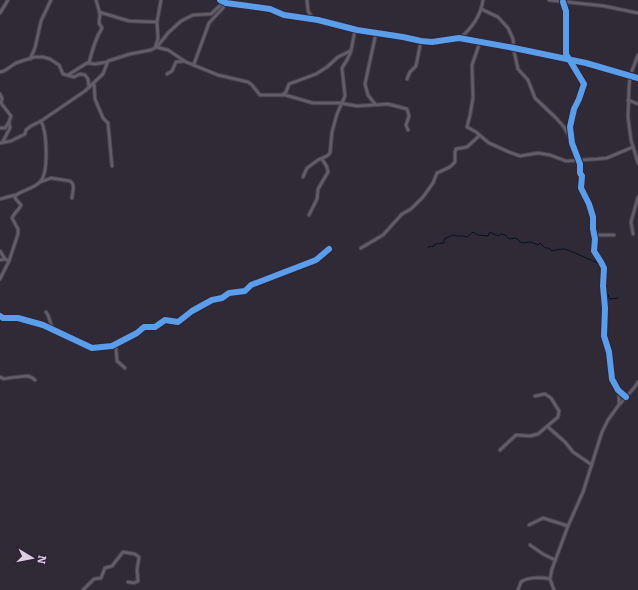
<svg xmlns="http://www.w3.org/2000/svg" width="638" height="590" font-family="Bitter,serif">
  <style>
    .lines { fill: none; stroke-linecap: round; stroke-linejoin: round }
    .stream { stroke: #041223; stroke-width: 1 }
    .minor-casing { stroke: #4a4550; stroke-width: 4.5 }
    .minor { stroke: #625d67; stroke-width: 2.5 }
    .cycleway-casing { stroke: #31233c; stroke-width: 8 }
    .cycleway { stroke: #5a9eea; stroke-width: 6 }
  </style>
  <rect width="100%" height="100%" fill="#302936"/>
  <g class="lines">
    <g class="stream">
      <path d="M428,247l6,-1 1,-2 9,-1v-4l9,-4c5,2 9,0 14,2l6,-5 5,3 10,1 2,-4 8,4 3,-2 4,1 4,4 7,-1 6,5 9,-1 7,3 2,-2 5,5h4l3,3c3,-1 9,-2 13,-2 5,2 32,13 35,16v5l3,3"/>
      <path d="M605,288l5,11 8,-1"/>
    </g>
    <defs>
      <g id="minor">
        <path d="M220,0l6,3 44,6 14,6 34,5 39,10 46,7 18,4 11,1 27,-4 55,10 72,15 52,15"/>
        <path d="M307,0l1,11 5,8"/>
        <path d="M549,0l55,6 34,7"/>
        <path d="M563,2l3,9v43l18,30 -5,15 -5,10 -4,18 2,16 8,21v9l2,3 -1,12 8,16 4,13v12l2,10 -1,12 7,11 3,6 -1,18 2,22 -1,28 5,16 3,27 6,11 8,7"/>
        <path d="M481,9l17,8 10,11 5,11 1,12 4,18 10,11 7,18 21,20 8,9 8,15"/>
        <path d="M99,12l30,9 28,1"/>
        <path d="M0,13l8,-13"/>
        <path d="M460,38c12,-10 21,-23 23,-38"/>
        <path d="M480,42l-8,23 1,33 -3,17 -3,12 9,5 13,11 20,9 11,4 18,-3 12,2 16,6 31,-2 10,-1 26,-11"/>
        <path d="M156,47l12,3 18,12 32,13 30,7 4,3 8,10h25l28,8h27l17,3 31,-2 19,5 2,7 -3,9 2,5"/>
        <path d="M157,47l11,-14 13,-12 12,-6 18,-1 13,-12"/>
        <path d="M638,55l-8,21 -1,12 -1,29 3,23 7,23"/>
        <path d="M30,59l5,-11 6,-27 10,-21"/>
        <path d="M89,63c3,-12 6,-24 13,-35l-3,-5 1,-9 -4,-14"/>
        <path d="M194,64l15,-41 13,-14 4,-6"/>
        <path d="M0,72l4,-1 12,-8 18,-6h9l7,2 9,6 4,9 11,3 6,-3 5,1 3,4 1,8"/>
        <path d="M167,74l5,-3 4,-9 8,-1"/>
        <path d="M68,75l19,-12 8,1 12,-2"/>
        <path d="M407,79l3,-7 6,-6 5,-25"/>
        <path d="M94,84l1,15 8,19 5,5 4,43"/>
        <path d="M0,94l2,4 -1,5 10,13 -2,6 1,6 -8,15"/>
        <path d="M282,95l4,-3 3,-8 27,-10 11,-7 11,-10 12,-6"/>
        <path d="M628,100l10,4"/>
        <path d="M375,104l-7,-9 -3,-11 11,-51"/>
        <path d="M0,128h5l4,-6"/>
        <path d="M0,143l11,-2 14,-7 1,-4 5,-4 10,-5 44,-30 18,-17 5,-13 22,-7 21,-4 4,-2 3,-9 -1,-17 4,-22"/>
        <path d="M303,177l4,-9 11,-8 9,-4 3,-3 2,-21 5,-18 8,-18 -3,-28 5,-8 4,-9 4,-21"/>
        <path d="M40,182l11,-4 19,3c6,4 2,11 2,17"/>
        <path d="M0,199l15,-4"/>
        <path d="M309,215l8,-16 1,-10 10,-17 -1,-5 -5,-8"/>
        <path d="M633,234l-2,-12 7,-25"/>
        <path d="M594,235h20"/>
        <path d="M361,248l22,-13 19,-21 9,-5 12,-12 10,-14 4,-10 13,-6 5,-5v-10l1,-3 11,-2 12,-11"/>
        <path d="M0,251l5,8"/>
        <path d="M0,260l5,-1 4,2"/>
        <path d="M0,279l9,-18 9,-27v-5l-6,-11c2,-5 8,-9 9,-13l-6,-7v-2c7,-6 18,-7 25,-14 9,-9 7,-50 1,-61"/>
        <path d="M46,312l2,3 5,15"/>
        <path d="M0,316l3,2h15l25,7 49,23 20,-2 25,-13 7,-6h11l10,-7 13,2 14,-11 20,-11 10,-2 7,-5 16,-2 6,-6 65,-25 13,-11"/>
        <path d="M112,346l4,2 1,13 8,7"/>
        <path d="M0,377l4,2c2,-1 22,-3 24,-3 3,1 5,2 7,4"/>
        <path d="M619,391v13"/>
        <path d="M548,427l17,15 8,10 19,13"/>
        <path d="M500,450l16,-15 14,1 8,-2 20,-17 1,-6 -8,-13 -6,-4 -10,2"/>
        <path d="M529,525l14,-7 25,8"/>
        <path d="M530,545l13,9 12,6"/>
        <path d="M83,590l11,-11 7,-1 4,-10 7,-2 11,-14 12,2 4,3 -2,13 1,11 -4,2 -6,-1"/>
        <path d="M518,590l3,-8c6,-5 21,-5 29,-3"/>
        <path d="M554,590l-4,-11 2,-10 16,-43 15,-34 19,-60 6,-12 10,-14 16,-18 4,-6"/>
      </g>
    </defs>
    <use href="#minor" class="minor-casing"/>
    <use href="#minor" class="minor"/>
    <defs>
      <g id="cycleway">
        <path d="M220,0l6,3 44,6 14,6 34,5 39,10 46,7 18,4 11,1 27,-4 55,10 72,15 52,15"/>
        <path d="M563,2l3,9v43l18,30 -5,15 -5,10 -4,18 2,16 8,21v9l2,3 -1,12 8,16 4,13v12l2,10 -1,12 7,11 3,6 -1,18 2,22 -1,28 5,16 3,27 6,11 8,7"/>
        <path d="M0,316l3,2h15l25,7 49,23 20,-2 25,-13 7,-6h11l10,-7 13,2 14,-11 20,-11 10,-2 7,-5 16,-2 6,-6 65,-25 13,-11"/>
      </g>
    </defs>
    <use href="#cycleway" class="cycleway-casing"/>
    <use href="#cycleway" class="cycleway"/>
  </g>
  <g transform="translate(32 558) rotate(100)" stroke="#31233c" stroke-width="3" paint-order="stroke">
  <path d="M0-3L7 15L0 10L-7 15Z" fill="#dad1e2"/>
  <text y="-6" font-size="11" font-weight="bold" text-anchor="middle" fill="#dad1e2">N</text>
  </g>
</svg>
